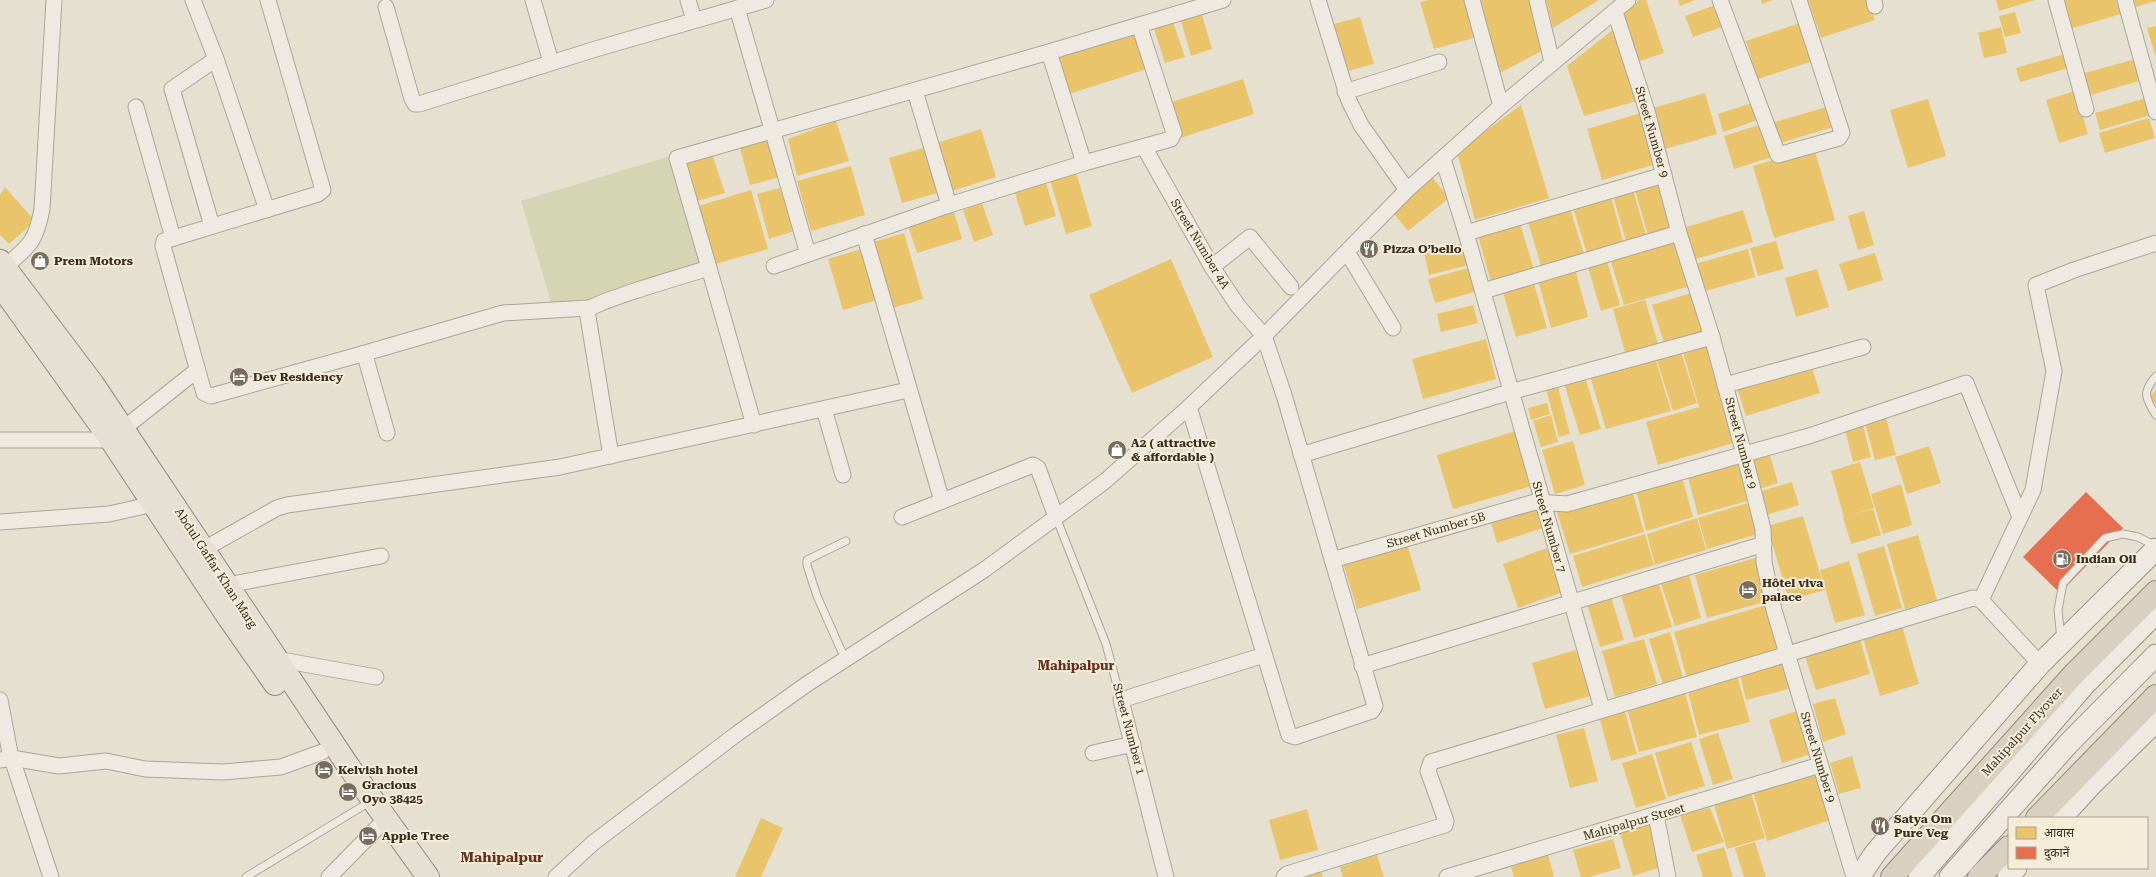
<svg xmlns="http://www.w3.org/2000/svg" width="2156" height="877" font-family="'Roboto Serif','Noto Sans Devanagari',serif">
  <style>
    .green { fill: #d4d5b3 }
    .homes { fill: #e9c46a }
    .shops { fill: #e76f51 }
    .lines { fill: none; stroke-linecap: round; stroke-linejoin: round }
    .lane-casing { stroke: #aba599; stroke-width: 9 }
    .street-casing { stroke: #aba599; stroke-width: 17 }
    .secondary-casing { stroke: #9b9488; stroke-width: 23 }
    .primary-casing { stroke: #918a80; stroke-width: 24 }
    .highway-casing { stroke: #918a80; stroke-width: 24 }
    .lane { stroke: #eeeae2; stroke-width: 7 }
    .street { stroke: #eeeae2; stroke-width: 15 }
    .secondary { stroke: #eeeae2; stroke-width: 21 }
    .primary { stroke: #e5e0d3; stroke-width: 22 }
    .highway { stroke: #d9d0c1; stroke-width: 22 }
    .labels { text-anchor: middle; stroke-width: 4; stroke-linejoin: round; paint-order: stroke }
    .street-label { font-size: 12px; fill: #3b2d20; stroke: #f5edd8 }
    .poi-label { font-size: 12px; font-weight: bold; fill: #3b2d20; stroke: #f5edd8; text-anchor: start }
    .neighbourhood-label { font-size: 13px; font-weight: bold; fill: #673020; stroke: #f5edd8 }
    .quarter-label { font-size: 14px; font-weight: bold; fill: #673020; stroke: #f5edd8 }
  </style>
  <rect width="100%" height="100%" fill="#e6e0d0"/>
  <path class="green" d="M674,155l34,113 -154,44 -33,-111z"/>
  <g class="homes">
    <path d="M1429,0h38l10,37 -43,12 -14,-47z"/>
    <path d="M1478,0h58l11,48 -49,26z"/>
    <path d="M1546,0h53l-46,28z"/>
    <path d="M1639,0h7l18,53 -30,10 -14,-46z"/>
    <path d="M1678,0h17l-15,6z"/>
    <path d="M1761,0h12l-11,4z"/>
    <path d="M1808,0h60l7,20 -54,18z"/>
    <path d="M1996,0h39l-36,11z"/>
    <path d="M2062,0h54l5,14 -51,15z"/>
    <path d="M2134,0h22v1l-20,6z"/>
    <path d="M1721,3l7,22 -35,12 -8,-21z"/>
    <path d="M2015,12l6,21 -16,4 -6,-21z"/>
    <path d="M1202,15l10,34 -21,7 -10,-35z"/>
    <path d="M1360,17l14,47 -33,9 -14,-47z"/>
    <path d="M1173,22l12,35 -20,6 -11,-34z"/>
    <path d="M1800,23l13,38 -55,18 -12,-38z"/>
    <path d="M2156,26v32l-9,-30z"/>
    <path d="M2001,27l6,26 -23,5 -6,-25z"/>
    <path d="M1614,29l23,72 -53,15 -17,-50z"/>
    <path d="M1138,32l12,36 -81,26 -12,-37z"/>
    <path d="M2068,53l4,14 -52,15 -4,-14z"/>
    <path d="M2136,59l6,21 -55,16 -6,-22z"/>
    <path d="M1243,79l11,35 -74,24 -11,-35z"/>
    <path d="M2075,91l13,43 -29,9 -13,-43z"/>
    <path d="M1705,93l12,41 -52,15 -12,-41z"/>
    <path d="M2146,98l5,17 -51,15 -5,-17z"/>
    <path d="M1928,99l18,57 -38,12 -18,-58z"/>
    <path d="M1755,102l6,17 -38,13 -5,-18z"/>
    <path d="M1521,105l28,93 -74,22 -18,-68z"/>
    <path d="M1827,107l6,20 -56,17 -6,-21z"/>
    <path d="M1641,113l15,51 -54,16 -15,-51z"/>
    <path d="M2149,118l6,20 -50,15 -6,-20z"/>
    <path d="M836,121l13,40 -52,15 -9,-37z"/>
    <path d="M1765,123l10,33 -41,13 -10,-33z"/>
    <path d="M981,129l15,48 -44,14 -15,-48z"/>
    <path d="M768,138l12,39 -30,8 -10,-37z"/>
    <path d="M927,147l14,45 -39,11 -13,-45z"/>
    <path d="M1814,148l21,72 -61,18 -21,-72z"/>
    <path d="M711,151l14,42 -31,9 -12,-43z"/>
    <path d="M851,166l14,49 -54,16 -14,-50z"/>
    <path d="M1076,172l16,54 -26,8 -16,-54z"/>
    <path d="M1432,177l17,21 -41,33 -17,-21z"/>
    <path d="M1659,180l14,48 -25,7 -14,-48z"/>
    <path d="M1046,183l10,33 -31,10 -10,-33z"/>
    <path d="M5,187l30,34 -26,23 -9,-9v-40z"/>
    <path d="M1632,187l14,48 -20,6 -14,-48z"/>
    <path d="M780,188l15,43 -26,8 -12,-45z"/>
    <path d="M751,190l17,59 -56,16 -17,-58z"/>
    <path d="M1610,193l14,51 -37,10 -15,-50z"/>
    <path d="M982,203l11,32 -19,7 -11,-32z"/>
    <path d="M1569,205l16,52 -43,12 -15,-51z"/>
    <path d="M1743,210l10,32 -60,18 -10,-32z"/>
    <path d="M1864,211l10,34 -16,5 -10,-34z"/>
    <path d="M954,212l8,27 -45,14 -9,-27z"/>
    <path d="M1519,220l16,53 -43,13 -15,-54z"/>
    <path d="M904,233l19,66 -34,10 -19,-66z"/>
    <path d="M1675,236l15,50 -66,19 -15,-50z"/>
    <path d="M1776,241l8,28 -26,7 -8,-28z"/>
    <path d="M1464,243l5,22 -40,10 -5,-22z"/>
    <path d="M865,248l15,51 -37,11 -15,-51z"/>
    <path d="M1748,249l7,28 -53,15 -7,-28z"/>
    <path d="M1875,253l8,27 -35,11 -9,-27z"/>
    <path d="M1606,258l14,47 -19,6 -14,-47z"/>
    <path d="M1171,259l42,98 -81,36 -43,-98z"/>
    <path d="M1472,267l6,24 -43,12 -7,-24z"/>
    <path d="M1575,269l13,48 -37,11 -13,-48z"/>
    <path d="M1817,269l12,38 -33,10 -11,-39z"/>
    <path d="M1533,280l14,48 -31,9 -14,-48z"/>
    <path d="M1691,293l13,41 -39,12 -13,-41z"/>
    <path d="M1645,300l14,47 -33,9 -13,-47z"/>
    <path d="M1473,305l5,18 -37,9 -4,-18z"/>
    <path d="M1486,339l10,40 -73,20 -11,-40z"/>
    <path d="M1709,341l17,57 -8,2 6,-1 13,43 -79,23 -12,-43 53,-15 -17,-58z"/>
    <path d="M1679,346l18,57 -24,8 -18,-57z"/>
    <path d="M1654,354l17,57 -65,18 -17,-56z"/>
    <path d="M1811,365l9,28 -74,23 -9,-28z"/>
    <path d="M1584,374l17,55 -21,6 -17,-55z"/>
    <path d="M1557,383l13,51 -11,3 -14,-52z"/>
    <path d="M2156,390v14l-7,-7z"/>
    <path d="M1547,403l3,11 -19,6 -3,-12z"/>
    <path d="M1885,414l11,41 -21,5 -11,-41z"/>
    <path d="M1551,415l7,27 -17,5 -8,-26z"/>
    <path d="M1862,422l9,35 -18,5 -8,-33z"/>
    <path d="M1516,431l16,55 -79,23 -16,-54z"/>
    <path d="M1573,441l12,44 -30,9 -13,-44z"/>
    <path d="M1929,446l12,37 -34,11 -12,-37z"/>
    <path d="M1769,452l9,31 -19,6 -7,-32z"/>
    <path d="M1742,458l12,41 -56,16 -11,-41z"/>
    <path d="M1860,462l14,46 -30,9 -13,-46z"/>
    <path d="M1682,477l11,40 -47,14 -10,-42z"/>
    <path d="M1792,482l7,23 -33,10 -8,-23z"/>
    <path d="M1901,484l11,41 -29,9 -12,-40z"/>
    <path d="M1632,490l12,42 -74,22 -13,-42z"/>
    <path d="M1754,501l8,32 -55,16 -9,-31z"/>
    <path d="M1537,508l6,20 -46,15 -6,-20z"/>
    <path d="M1873,509l8,26 -30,9 -8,-27z"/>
    <path d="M1803,516l22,74 -36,10 -22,-74z"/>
    <path d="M1697,518l9,32 -51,15 -8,-31z"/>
    <path d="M1645,534l9,31 -72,22 -9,-31z"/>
    <path d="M1918,535l19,65 -32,9 -18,-65z"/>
    <path d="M1407,544l14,46 -64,19 -14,-46z"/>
    <path d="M1884,546l18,62 -27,8 -18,-62z"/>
    <path d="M1547,548l16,44 -45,16 -15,-44z"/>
    <path d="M1755,558l13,43 -61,17 -12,-43z"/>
    <path d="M1849,561l16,54 -30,8 -15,-53z"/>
    <path d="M1689,575l12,43 -26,8 -14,-42z"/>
    <path d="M1659,584l13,43 -38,11 -13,-43z"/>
    <path d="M1611,597l13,43 -24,7 -13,-43z"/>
    <path d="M1766,605l14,46 -93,27 -13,-46z"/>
    <path d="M1902,626l17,58 -39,12 -17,-58z"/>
    <path d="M1670,632l13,46 -20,7 -14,-46z"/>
    <path d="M1644,639l13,45 -42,13 -13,-46z"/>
    <path d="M1860,639l10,35 -54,16 -11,-34z"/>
    <path d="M1576,650l14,46 -45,13 -13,-46z"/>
    <path d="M1785,662l7,26 -46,12 -6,-26z"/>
    <path d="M1737,675l13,47 -51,13 -12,-47z"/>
    <path d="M1684,689l13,48 -58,15 -13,-47z"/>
    <path d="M1835,698l11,36 -23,8 -10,-38z"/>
    <path d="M1623,705l14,49 -26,7 -13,-49z"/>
    <path d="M1797,711l14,43 -29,9 -13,-43z"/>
    <path d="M1584,728l14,53 -28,7 -14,-53z"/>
    <path d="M1718,733l15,46 -20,6 -14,-46z"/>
    <path d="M1691,742l14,44 -37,11 -13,-44z"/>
    <path d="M1652,754l14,45 -30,9 -14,-45z"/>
    <path d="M1852,756l9,32 -22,6 -9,-31z"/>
    <path d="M1816,771l14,49 -63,21 -14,-50z"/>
    <path d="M1750,790l15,48 -38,11 -14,-48z"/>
    <path d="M1710,808l14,34 -32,10 -12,-37z"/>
    <path d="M1307,809l11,41 -38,10 -11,-40z"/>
    <path d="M761,818l22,10 -22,49h-26z"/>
    <path d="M1650,821l14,45 -31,10 -14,-46z"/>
    <path d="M1613,839l8,29 -32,9h-8l-8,-27z"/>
    <path d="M1755,842l11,35h-22l-9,-29z"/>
    <path d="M1724,847l9,30h-30l-7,-22z"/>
    <path d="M1377,855l7,22h-41l-3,-10z"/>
    <path d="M1548,855l6,22h-40l-3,-10z"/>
    <path d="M1320,868l3,9h-28z"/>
  </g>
  <path class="shops" d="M2086,492l37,36 -63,65 -37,-36z"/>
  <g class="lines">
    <defs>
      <g id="lane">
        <path d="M2156,376c-14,16 -11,22 0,39"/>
        <path d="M1056,517l50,127 15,56"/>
        <path d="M2061,639l-3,-29 5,-27 42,-45 18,-4 15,3 18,9"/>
        <path d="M845,659l-28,-63 -10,-31v-5l39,-19"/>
        <path d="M246,877l117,-71"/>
      </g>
      <g id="street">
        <path d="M193,0l23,59 51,151"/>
        <path d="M268,0l55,190 -5,4 -154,47 -1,5 41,147 7,3 151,-42 4,5 21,74"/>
        <path d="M533,0l18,62"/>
        <path d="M688,0l6,20"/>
        <path d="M1318,0l31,101 12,24 46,65"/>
        <path d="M1472,0l29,106"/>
        <path d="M1537,0l15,62"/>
        <path d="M1720,0l58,155 61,-17 3,-5 -43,-133"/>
        <path d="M1874,0l1,6"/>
        <path d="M2056,0l30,109"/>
        <path d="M2125,0l31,112"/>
        <path d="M386,7l26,92 3,5h4l180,-56 167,-48"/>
        <path d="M737,8l71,246"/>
        <path d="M1615,12l32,99 32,122 33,104 32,117 19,75 1,33 10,48 80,267"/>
        <path d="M1049,52l35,111"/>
        <path d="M915,91l34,114"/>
        <path d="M1345,92l94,-30"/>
        <path d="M136,107l37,131"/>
        <path d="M1144,147l68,120 26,39 26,30 20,59 91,311 -3,5 -77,26 -6,-2 -100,-328"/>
        <path d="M1443,159l23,74 136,476"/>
        <path d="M212,226l-40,-137 44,-30"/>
        <path d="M1466,233l198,-58"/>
        <path d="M864,234l78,267"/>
        <path d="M1347,252l46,76"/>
        <path d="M774,266l175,-61 135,-42 87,-24 3,-6 -35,-108"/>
        <path d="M5,267c24,-21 31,-25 37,-58l12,-209"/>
        <path d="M1212,267l38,-30 41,50"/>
        <path d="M709,268l45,157"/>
        <path d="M1483,291l196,-58"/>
        <path d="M362,354l141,-41 85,-5"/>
        <path d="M1725,385l138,-38"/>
        <path d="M824,409l19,66"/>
        <path d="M123,429l73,-58"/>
        <path d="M0,440h111"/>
        <path d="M1301,455l209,-63 202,-55"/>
        <path d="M611,456l-24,-145c2,-8 106,-38 122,-43l-32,-110 372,-106 174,-52"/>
        <path d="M902,517l131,-52 5,3 18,49"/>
        <path d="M0,522l109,-8 45,-10"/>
        <path d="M204,549l73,-41 10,-3 273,-38 348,-77"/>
        <path d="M1332,560l203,-58 32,2 242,-68 157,-53 54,134"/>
        <path d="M227,585l154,-29"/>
        <path d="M1981,600l52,-110 21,-119 -18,-86 38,-15 82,-27"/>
        <path d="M276,659l100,18"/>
        <path d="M1362,666l402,-122"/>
        <path d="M0,700l10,53 41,124"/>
        <path d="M1093,753l40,-9"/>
        <path d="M0,760l12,-2 47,8 47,-5 39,8 78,3 58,-5 41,-15"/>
        <path d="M1656,815l12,62"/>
        <path d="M329,877l50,-51"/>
        <path d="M556,877l37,-34 145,-110 69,-49 177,-114 120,-88 85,-75 75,-71 143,-146 94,-84 127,-106"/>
        <path d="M1166,877l-45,-177 143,-45"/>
        <path d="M1284,877l3,-3 158,-49 1,-4 -18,-50 3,-9 542,-164 8,2 59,64"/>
        <path d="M1447,877l373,-112"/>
      </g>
      <g id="secondary">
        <path d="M2061,818l30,-33 65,-64"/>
        <path d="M1859,877l17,-25 164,-188 116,-115"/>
        <path d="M1919,877l167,-194 70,-70"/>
        <path d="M1950,877l118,-133 88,-89"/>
        <path d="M2008,877l8,-9"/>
      </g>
      <g id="primary">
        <path d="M0,261l93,123 256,383 79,110"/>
        <path d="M3,289l108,151 115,174 49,70"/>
      </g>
      <g id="highway">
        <path d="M2037,818l119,-122"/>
        <path d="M1892,877l182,-203 82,-82"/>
        <path d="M1979,877l30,-30"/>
      </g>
    </defs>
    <use href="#lane" class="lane-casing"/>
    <use href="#street" class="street-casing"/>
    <use href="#secondary" class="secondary-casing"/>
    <use href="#primary" class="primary-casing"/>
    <use href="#highway" class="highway-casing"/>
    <use href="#lane" class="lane"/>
    <use href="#street" class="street"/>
    <use href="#secondary" class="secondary"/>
    <use href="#primary" class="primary"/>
    <use href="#highway" class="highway"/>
  </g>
  <defs>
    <symbol id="restaurant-disc" viewBox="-11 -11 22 22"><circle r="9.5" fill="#776c5e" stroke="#f5edd8"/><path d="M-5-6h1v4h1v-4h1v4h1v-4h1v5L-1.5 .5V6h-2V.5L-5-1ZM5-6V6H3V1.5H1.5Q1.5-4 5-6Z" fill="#fff"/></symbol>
    <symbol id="shop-disc" viewBox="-11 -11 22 22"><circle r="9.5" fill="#776c5e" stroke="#f5edd8"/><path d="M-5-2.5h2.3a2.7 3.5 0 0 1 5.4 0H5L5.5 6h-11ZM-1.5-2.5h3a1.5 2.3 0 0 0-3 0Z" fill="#fff"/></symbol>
    <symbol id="hotel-disc" viewBox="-11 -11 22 22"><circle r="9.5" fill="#776c5e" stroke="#f5edd8"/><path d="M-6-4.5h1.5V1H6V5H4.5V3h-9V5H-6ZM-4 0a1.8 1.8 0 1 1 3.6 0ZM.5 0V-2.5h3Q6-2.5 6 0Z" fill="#fff"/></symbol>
    <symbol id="fuel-disc" viewBox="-11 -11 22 22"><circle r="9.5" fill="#776c5e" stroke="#f5edd8"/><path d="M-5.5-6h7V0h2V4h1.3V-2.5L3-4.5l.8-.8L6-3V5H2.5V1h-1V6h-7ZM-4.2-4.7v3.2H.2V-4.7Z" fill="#fff"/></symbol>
  </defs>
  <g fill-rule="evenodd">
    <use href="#restaurant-disc" x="1358" y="238" width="22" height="22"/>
    <use href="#shop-disc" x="29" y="250" width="22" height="22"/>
    <use href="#hotel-disc" x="228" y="366" width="22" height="22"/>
    <use href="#shop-disc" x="1106" y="439" width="22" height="22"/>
    <use href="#fuel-disc" x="2051" y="548" width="22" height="22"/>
    <use href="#hotel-disc" x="1737" y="579" width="22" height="22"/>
    <use href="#hotel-disc" x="313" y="759" width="22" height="22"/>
    <use href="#hotel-disc" x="337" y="781" width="22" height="22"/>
    <use href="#restaurant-disc" x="1869" y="815" width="22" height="22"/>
    <use href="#hotel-disc" x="357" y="825" width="22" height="22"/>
  </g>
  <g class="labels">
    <g class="street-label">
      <text transform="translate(1652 132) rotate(74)" y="4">Street Number 9</text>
      <text transform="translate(1200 244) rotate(59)" y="4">Street Number 4A</text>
      <text transform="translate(1741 443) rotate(75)" y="4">Street Number 9</text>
      <text transform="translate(1549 527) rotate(74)" y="4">Street Number 7</text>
      <text transform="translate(1436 530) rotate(-16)" y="4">Street Number 5B</text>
      <text transform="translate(216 568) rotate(57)" y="4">Abdul Gaffar Khan Marg</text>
      <text transform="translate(1129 729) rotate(75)" y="4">Street Number 1</text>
      <text transform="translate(2022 732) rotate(-48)" y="4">Mahipalpur Flyover</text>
      <text transform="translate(1818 757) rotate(73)" y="4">Street Number 9</text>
      <text transform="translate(1634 822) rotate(-16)" y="4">Mahipalpur Street</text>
    </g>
    <g class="poi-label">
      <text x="1383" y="253">Pizza O’bello</text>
      <text x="54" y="265">Prem Motors</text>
      <text x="253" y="381">Dev Residency</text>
      <text x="1131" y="447">A2 ( attractive<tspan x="1131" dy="14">&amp; affordable )</tspan></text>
      <text x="2076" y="563">Indian Oil</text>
      <text x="1762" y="587">Hôtel viva<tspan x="1762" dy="14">palace</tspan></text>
      <text x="338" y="774">Kelvish hotel</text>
      <text x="362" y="789">Gracious<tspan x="362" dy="14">Oyo 38425</tspan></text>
      <text x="1894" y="823">Satya Om<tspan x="1894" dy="14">Pure Veg</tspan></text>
      <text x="382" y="840">Apple Tree</text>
    </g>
    <g class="neighbourhood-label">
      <text x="1076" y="670">Mahipalpur</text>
    </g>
    <g class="quarter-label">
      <text x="502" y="862">Mahipalpur</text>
    </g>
  </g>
  <rect x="2008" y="817" width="140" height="52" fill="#f5edd8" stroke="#aba08e"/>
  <rect x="2016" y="827" width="20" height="12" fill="#e9c46a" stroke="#aba08e"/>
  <text x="2044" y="837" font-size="12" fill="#3b2d20">आवास</text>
  <rect x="2016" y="847" width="20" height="12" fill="#e76f51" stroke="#aba08e"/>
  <text x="2044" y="857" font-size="12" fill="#3b2d20">दुकानें</text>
</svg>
